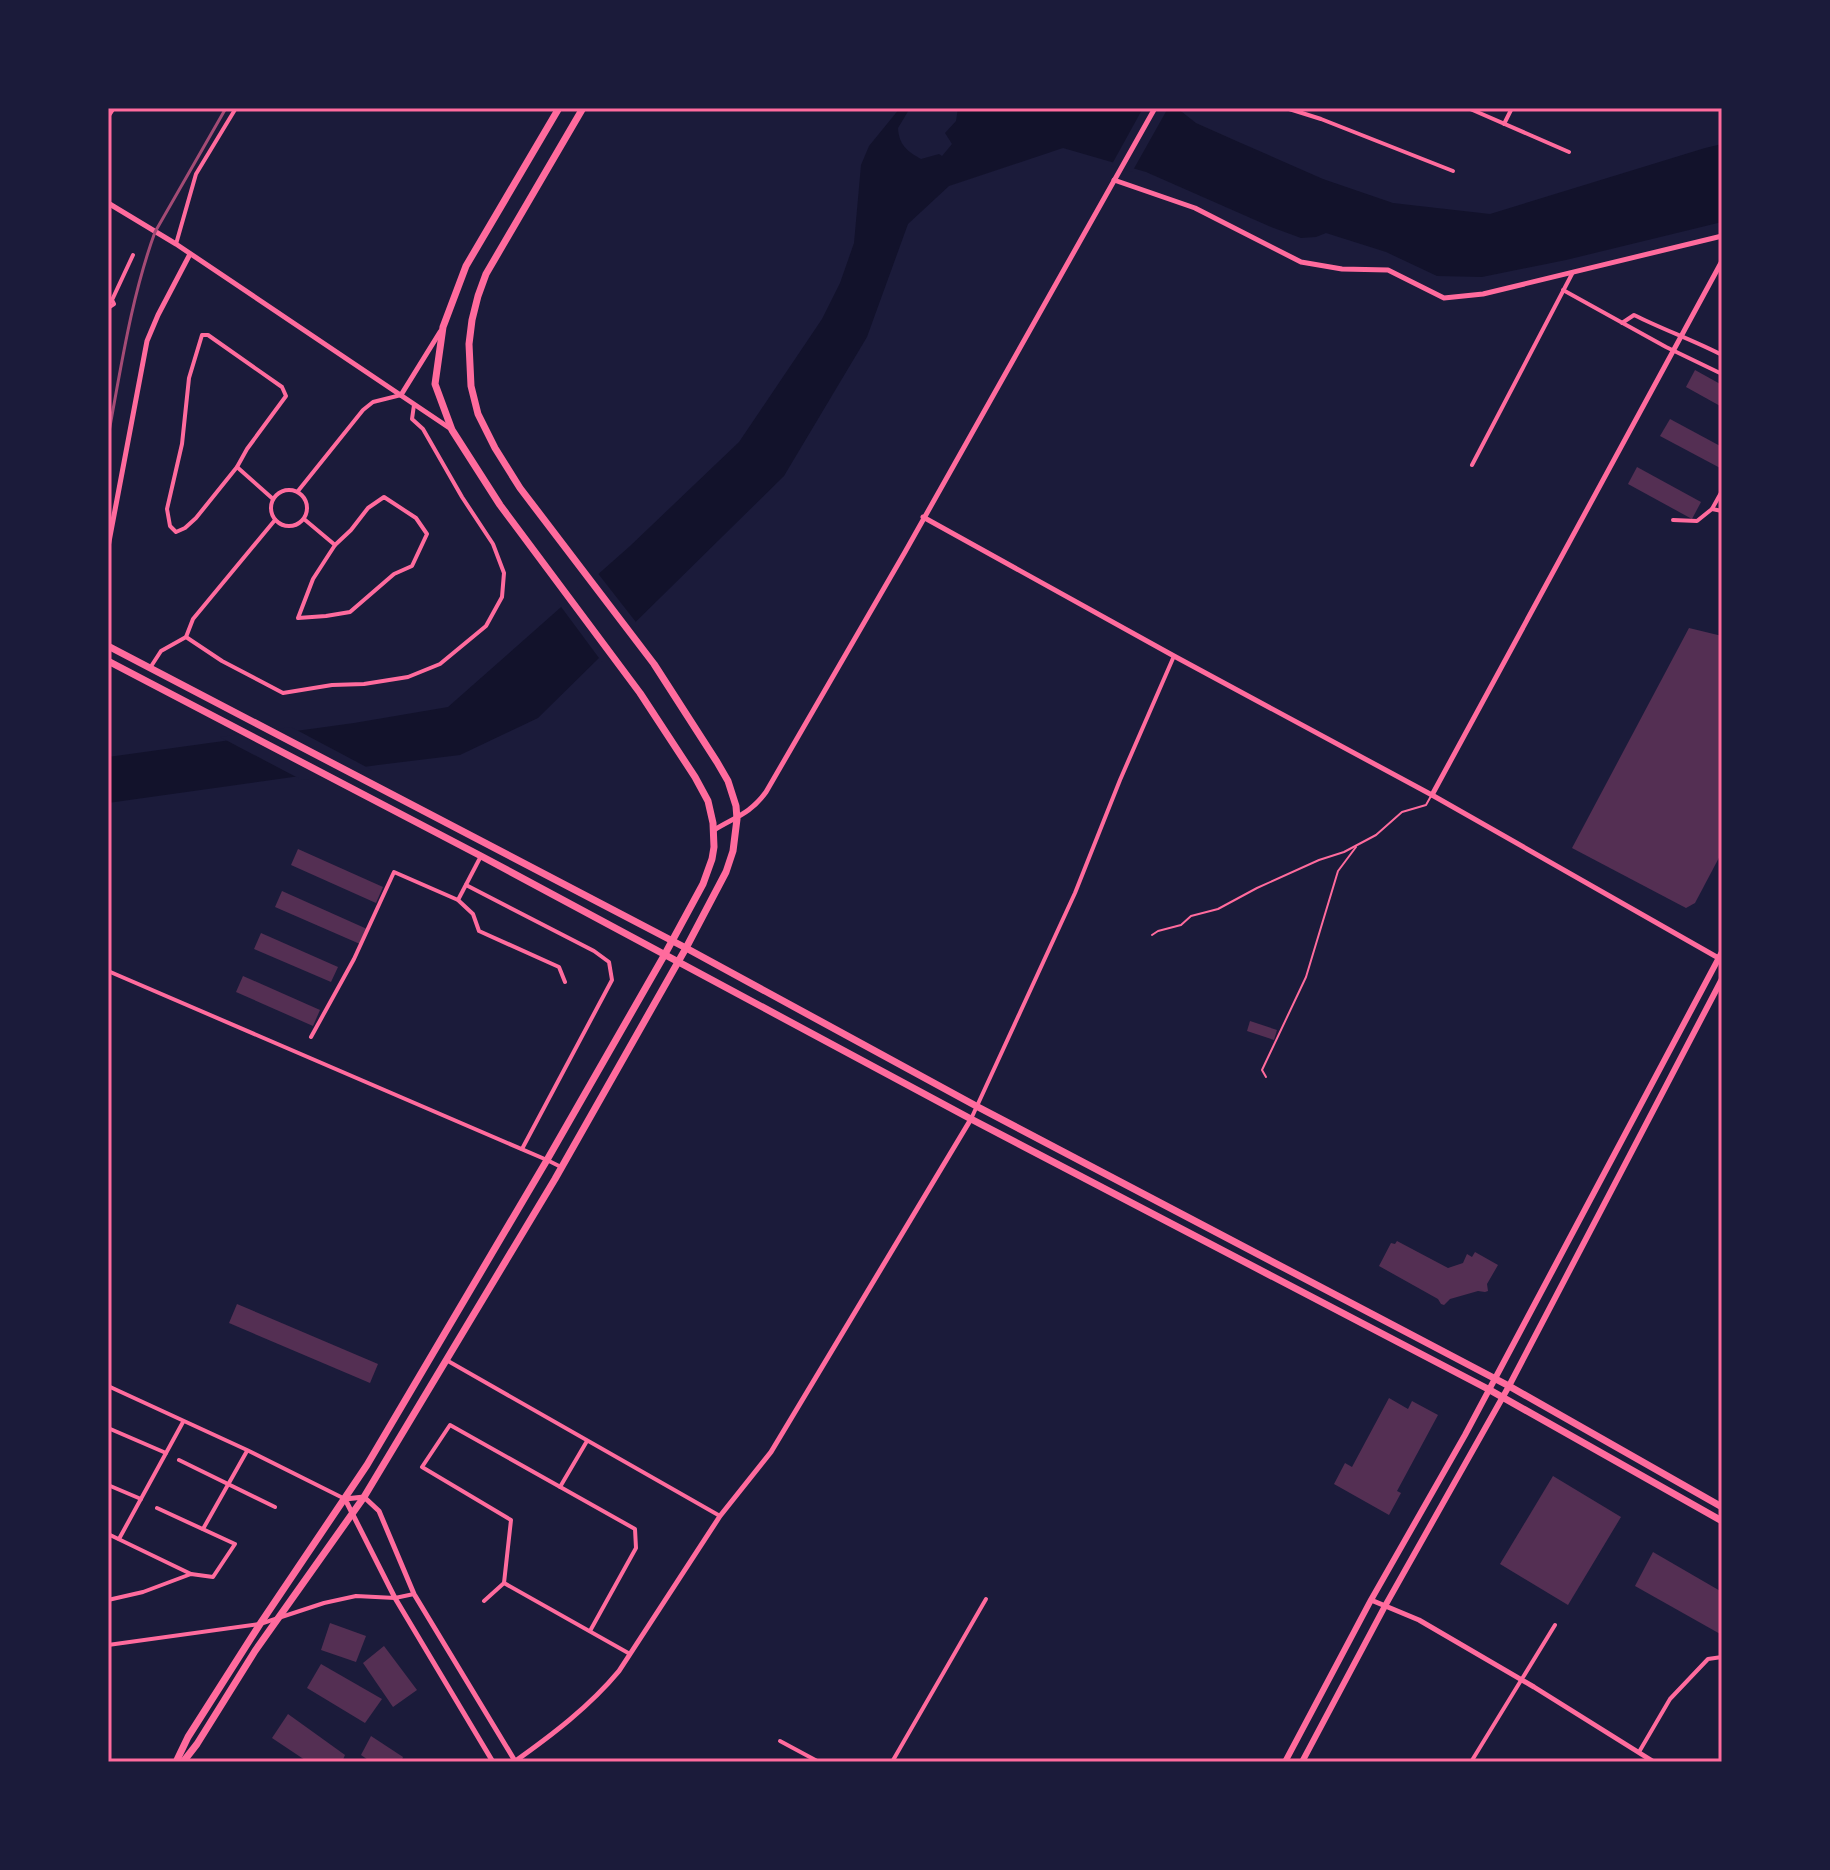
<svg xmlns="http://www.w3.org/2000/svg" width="1830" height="1870" font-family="'Golos Text',sans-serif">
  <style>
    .water { fill: #12122b }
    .pier { fill: #1b1b3a }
    .building { fill: #542f53 }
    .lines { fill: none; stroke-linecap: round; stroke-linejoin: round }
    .service { stroke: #ff6b9d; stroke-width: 2 }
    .minor { stroke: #ff6b9d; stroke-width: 4 }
    .tertiary { stroke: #ff6b9d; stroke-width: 5 }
    .secondary { stroke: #ff6b9d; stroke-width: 6 }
    .primary { stroke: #ff6b9d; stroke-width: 7 }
    .rail { stroke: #a44b75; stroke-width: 3 }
    .neatline { fill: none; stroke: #ff6b9d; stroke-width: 3 }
  </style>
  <rect width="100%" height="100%" fill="#1b1b3a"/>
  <path class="water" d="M900,108h10l-12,20c1,17 9,23 23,31l18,-5 3,2 10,-12 -7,-11 11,-12 2,-13h219l19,15 45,20 82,36 70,24 97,11 215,-66 17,-4v78l-156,38 -84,17 -45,-1 -51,-24 -60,-19 -10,4 -15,1 -30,-11 -125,-55 -83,-24 -114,38 -41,38 -41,113 -83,139 -246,242 -78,37 -82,10 -270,38v-46l246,-34 94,-16 182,-161 109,-104 83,-123 18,-36 14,-40 7,-78 8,-19z"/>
  <g class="pier">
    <path d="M1143,108h25l-36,64 -21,-6z"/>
    <path d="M596,571l43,55 -37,36 -43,-58z"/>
    <path d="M291,727l81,43 -70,10 -82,-43z"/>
  </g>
  <g class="building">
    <path d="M1695,370l27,15v22l-36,-20z"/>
    <path d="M1670,419l52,28v22l-62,-33z"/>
    <path d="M1637,467l64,35 -9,17 -64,-35z"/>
    <path d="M1689,628l33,8v216l-27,51 -9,5 -114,-60z"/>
    <path d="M298,849l85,38 -7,16 -85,-38z"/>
    <path d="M282,891l85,38 -7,15 -85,-37z"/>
    <path d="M261,933l77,34 -7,15 -77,-33z"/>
    <path d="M243,976l77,34 -7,16 -77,-34z"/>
    <path d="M1250,1021l27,9 -3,10 -27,-9z"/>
    <path d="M1397,1241l51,27 15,-5 4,-9 5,3 3,-5 23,13 -11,19 1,7 -3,1 -7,-1 -28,8 -6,6 -3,-1 -3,-5 -59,-33 12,-23 4,1z"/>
    <path d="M237,1304l141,60 -8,19 -141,-60z"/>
    <path d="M1389,1398l19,11 4,-8 26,14 -41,76 4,2 -12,22 -55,-31 11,-21 7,4z"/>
    <path d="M1553,1476l68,41 -53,88 -68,-41z"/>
    <path d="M1653,1552l69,40v43l-87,-49z"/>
    <path d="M330,1623l36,13 -10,26 -35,-12z"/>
    <path d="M384,1646l33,44 -24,17 -30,-44z"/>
    <path d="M321,1664l61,35 -17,24 -58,-35z"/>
    <path d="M288,1714l57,41 -3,7h-34l-36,-24z"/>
    <path d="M371,1736l32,21 -2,5h-30l-10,-7z"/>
  </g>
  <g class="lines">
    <g class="service">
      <path d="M1152,935l6,-4 23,-6 10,-9 27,-7 39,-21 62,-28 25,-8 32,-17 26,-23 24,-7 5,-9"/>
      <path d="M1266,1077l-4,-7 44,-93 32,-106 18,-24"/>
    </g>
    <g class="minor">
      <path d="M1286,108l35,11 132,52"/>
      <path d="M1468,108l101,44"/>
      <path d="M108,117l6,-9"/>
      <path d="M1504,124l8,-16"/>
      <path d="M176,244l20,-70 40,-66"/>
      <path d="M1563,290l103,57 56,27"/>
      <path d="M108,308l6,-4 -2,-4 21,-45"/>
      <path d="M1622,323l12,-8c30,15 59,25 88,40"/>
      <path d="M202,335h6l74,52 4,9 -39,53 -10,18 -41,51 -11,10 -9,4 -6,-6 -3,-17 15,-65 7,-66z"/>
      <path d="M1472,465l101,-193"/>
      <path d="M237,467l36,32"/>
      <circle cx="289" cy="508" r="18"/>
      <path d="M298,491l65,-81 10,-8 28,-7"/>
      <path d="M384,497l32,21 11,16 -15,32 -18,8 -44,38 -24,4 -28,2 15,-39 22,-34 16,-15 17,-22z"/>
      <path d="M1712,509l10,-18"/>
      <path d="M304,519l31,26"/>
      <path d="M1673,520l24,1 15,-12 10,2"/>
      <path d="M186,637l36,24 61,32 49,-8 32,-1 44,-7 32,-13 46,-38 16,-29 2,-24 -11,-29 -31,-47 -39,-68 -11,-10 2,-14"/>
      <path d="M150,668l11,-17 25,-14 7,-18 82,-99"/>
      <path d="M466,885l128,66 15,11 3,18 -90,169"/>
      <path d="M458,900l23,-44"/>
      <path d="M108,971l439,189 14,7"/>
      <path d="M311,1037l43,-78 40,-87 64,28 15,14 6,17 80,36 6,15"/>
      <path d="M971,1119l104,-226 45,-113 54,-124"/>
      <path d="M448,1361l272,155"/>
      <path d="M108,1386l139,64 96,48"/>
      <path d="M108,1428l58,25"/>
      <path d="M179,1460l96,47"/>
      <path d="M108,1485l33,14"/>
      <path d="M560,1487l27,-46"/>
      <path d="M203,1529l44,-78"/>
      <path d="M108,1534l83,40"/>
      <path d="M119,1539l64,-117"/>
      <path d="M504,1583l126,71"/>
      <path d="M108,1600l35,-8 48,-18 22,3 22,-33 -78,-36"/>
      <path d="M484,1601l20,-18 7,-63 -89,-53 28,-42 185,104 1,19 -46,83"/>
      <path d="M108,1645l152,-21 64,-21 32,-7 39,2 19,-4"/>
      <path d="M780,1741l39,21"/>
      <path d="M1639,1752l31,-53 38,-40 14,-2"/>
      <path d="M892,1762l94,-163"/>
      <path d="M1471,1762l84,-137"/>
    </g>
    <g class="tertiary">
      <path d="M1114,180l81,28 106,54 41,7 46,1 56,28 39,-4 239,-58"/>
      <path d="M108,203l68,41 275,185"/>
      <path d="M401,395l39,-63"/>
      <path d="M923,517l251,139 258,139 290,165"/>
      <path d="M108,547l39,-206 11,-26 32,-61"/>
      <path d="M1432,795l290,-534"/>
      <path d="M714,830c21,-13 36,-16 52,-38l139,-240 250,-444"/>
      <path d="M1371,1600l48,20 115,67 120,75"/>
      <path d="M493,1762l-98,-164 -50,-99 19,-2 15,14 35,83 101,167"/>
      <path d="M514,1762c38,-27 75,-55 105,-91l101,-155 51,-64 200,-333"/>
    </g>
    <g class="secondary">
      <path d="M1285,1762l86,-162 94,-165 257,-483"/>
      <path d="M1302,1762l83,-156 124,-220 213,-407"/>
    </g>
    <g class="primary">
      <path d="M108,646l578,302 292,159 531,279 213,121"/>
      <path d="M108,661l373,195 490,263 517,270 234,132"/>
      <path d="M176,1762l12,-25 72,-113 107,-159 180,-305 118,-206 38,-70 9,-25 2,-12 -1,-24 -5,-22 -13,-24 -55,-84 -140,-188 -48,-75 -17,-46 8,-57 23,-61 93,-158"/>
      <path d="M183,1762l14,-18 58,-93 109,-154 191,-318 131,-231 40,-76 7,-21 4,-32 -1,-13 -8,-25 -11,-19 -63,-98 -134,-176 -25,-40 -17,-34 -7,-28 -2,-42 3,-24 6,-24 8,-22 97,-166"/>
    </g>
    <path class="rail" d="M108,437c13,-69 23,-139 47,-205l71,-124"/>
  </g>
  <rect width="1830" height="1870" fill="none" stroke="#1b1b3a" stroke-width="220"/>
  <rect x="110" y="110" width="1610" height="1650" class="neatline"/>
</svg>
